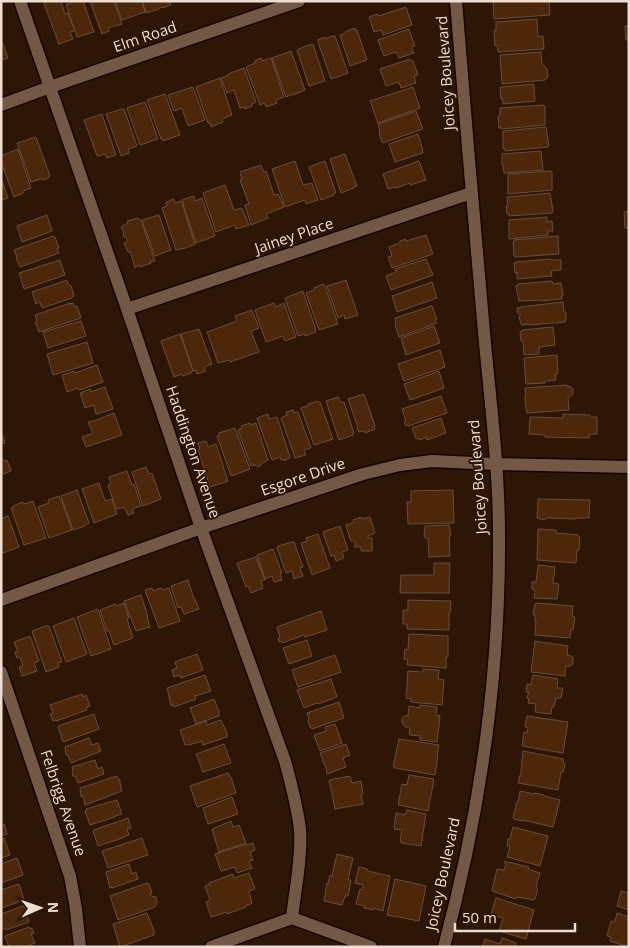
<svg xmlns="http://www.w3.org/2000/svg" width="630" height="948" font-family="'Open Sans',sans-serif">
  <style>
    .building { fill: #4d2709; stroke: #684d3c }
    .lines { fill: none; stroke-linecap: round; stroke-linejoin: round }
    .street-casing { stroke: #140200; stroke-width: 15 }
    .street { stroke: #735846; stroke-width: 12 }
    .labels { text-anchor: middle; stroke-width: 4; stroke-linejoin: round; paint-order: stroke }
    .street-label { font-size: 15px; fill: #edddd3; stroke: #2d1606 }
  </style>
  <rect width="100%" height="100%" fill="#2d1606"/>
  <g class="building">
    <path d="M43,1h18l4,13 3,-1 7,18 -5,1 3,7 -14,5z"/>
    <path d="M75,1h8l11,31 -17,5 -11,-32z"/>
    <path d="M90,1h24l8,23 -14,4 1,3 -7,3z"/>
    <path d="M115,1h27l3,11 -23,8z"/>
    <path d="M142,1h27l2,4 -9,3 -1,-1 -2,1v1l-13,4z"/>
    <path d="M493,1h56l1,14 -56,4z"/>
    <path d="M406,7l6,18 -29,10 -2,-5 -7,2 -5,-15 8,-3 1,2z"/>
    <path d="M537,19l1,18 5,-1 1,13 -46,3 -1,-7 -2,1 -1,-15 2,-1v-8z"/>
    <path d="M625,26h4v14h-3z"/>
    <path d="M355,28v2h2l10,30 -17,6 -10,-31 6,-2 -1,-1z"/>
    <path d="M409,29l6,17 -4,1 3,6 -15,5 -3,-6 -12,4 -6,-16z"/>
    <path d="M335,36l13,37 -17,6 -13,-37v-2l7,-3 1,2 3,-2z"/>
    <path d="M1,39l7,19 -7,2z"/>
    <path d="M311,44v1l2,-1 12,37 -16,5 -12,-36z"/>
    <path d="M291,51l14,39 -12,5v-1l-7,3 -14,-39z"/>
    <path d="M541,52l1,13h2l3,4 1,8 -3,3 -43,4 -2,-29z"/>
    <path d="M261,58l1,3 9,-3 13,39 -8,3 1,3 -11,4 -1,-4 -5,2 -14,-38 9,-4v-2z"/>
    <path d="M410,59l1,2h2l5,14 -4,1 2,7 -15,5 -2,-6 -13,4 -6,-17z"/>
    <path d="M244,68l12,34 -4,2v2l-7,3v-2l-5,1 -6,-18 -7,3 -6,-15 8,-3 -1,-1z"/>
    <path d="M220,78l12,37 -10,4 1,3 -12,5 -1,-4h-2l-12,-36z"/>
    <path d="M534,84l1,17 -32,3 -1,-6 -1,1 -1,-11 1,-1z"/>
    <path d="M193,87l12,33 -17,6 -6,-18 -8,3 -6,-16z"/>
    <path d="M413,87l7,21 -42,15 -8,-22z"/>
    <path d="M165,94l15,41 -17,6v-2h-2l-14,-39z"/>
    <path d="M145,102l13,37 -18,6 -13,-37 2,-1z"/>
    <path d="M543,105l2,1v19l-44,4v-2l-2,1 -1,-12h2v-8z"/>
    <path d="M122,109h2l13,37 -9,3 1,4 -8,3 -15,-42z"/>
    <path d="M416,111l7,18 -40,14 -1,-1 -3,-10h1l-2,-8z"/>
    <path d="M102,114l14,41 -9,3 -2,-4 -8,2 -13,-36z"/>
    <path d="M546,127l3,19h-1v1l-43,4v-3l-2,1v-18z"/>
    <path d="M418,134l5,16h-1l1,3 -28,9 -6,-18z"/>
    <path d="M36,137l14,39 -2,2 -4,2 -3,-1 -10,3 -14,-39z"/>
    <path d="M18,149l13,39 -8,3v2l-9,4 -13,-35v-6z"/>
    <path d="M541,151l2,19 -39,3 -1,-8h-1v-11z"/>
    <path d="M345,154l12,32 -3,1v1l-13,5 -11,-34z"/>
    <path d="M295,161l8,24 9,-2 6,17 -12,4 -1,-4 -20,7 -13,-38z"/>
    <path d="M325,161l11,32 -3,1 1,1 -13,5 -12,-33z"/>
    <path d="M419,161l7,19 -16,5v-2l-14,5 -1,-1 -7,2 -5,-15z"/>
    <path d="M261,165l3,7 2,-1 8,24 4,-1 6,13 -18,7 2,4 -17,7 -6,-20 4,-1 -9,-24h2l-2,-8z"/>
    <path d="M551,171v1h1v18l-44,4v-20z"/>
    <path d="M1,178l7,20 -7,2z"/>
    <path d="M225,185l9,25 8,-2 7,17 -13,4 -1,-4 -19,7 -13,-39z"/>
    <path d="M550,193l3,18 -1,2 -43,3 -1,-2h-1l-1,-8h2l-1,-9z"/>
    <path d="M194,196l1,5 7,-3 13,38 -19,7 -13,-39h1l-2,-4z"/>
    <path d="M174,199l1,4 6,-2 14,43 -9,4 -10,2 -14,-42 5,-2 -1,-4z"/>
    <path d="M629,211v17h-4l-1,-16z"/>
    <path d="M47,215l5,16 -30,11 -5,-16z"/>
    <path d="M159,215l12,35 -16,6 -13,-36z"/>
    <path d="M547,217v5l5,-1 1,10h-5v4l-39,4v-19z"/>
    <path d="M138,218l1,2h2l14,41 -3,1 -1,-1h-1l1,2 -11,4 -1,-2 -4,3 -4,-14 -1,-2h-2l-4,-9 3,-1v-3l-2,-2h-1l-1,-7 -2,-3 7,-4 -1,-2z"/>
    <path d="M426,235l7,19 -41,14 -4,-11 4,-1 -3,-9 11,-4v-2l6,-2v2z"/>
    <path d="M53,236l2,1 4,11h-2l2,5 -39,14 -4,-9 1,-1 -3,-7z"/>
    <path d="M558,236l1,18 -44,3v-1h-1l-1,-14h1v-2z"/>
    <path d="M426,259l7,16 -42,15 -5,-14 10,-4 -1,-3z"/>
    <path d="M550,259l1,1h10v10l-10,1 1,5 -35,3v-7l-2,1 -1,-10h2v-1z"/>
    <path d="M60,260l5,15 -41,14 -5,-16z"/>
    <path d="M67,280l1,5 3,1 3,9 -2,3 -30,10 -2,-6 -4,2 -4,-12z"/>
    <path d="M346,280l12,35 -13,4 -1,-4 -6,3 -11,-32z"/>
    <path d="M552,281l1,3 8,-1 2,13h-2l1,3 -21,2v-1l-22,1 -3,-15 2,-1v-1z"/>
    <path d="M432,282l5,16 -40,14 -5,-16z"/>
    <path d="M323,284l2,2 13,38 -19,6 -13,-37 8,-3v-2z"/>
    <path d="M303,291l13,39 -1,1 1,1 -11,4v-2l-7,2 -13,-38z"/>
    <path d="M563,302l1,10h2v8h-1v2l-36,3v-1l-7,1 -1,-1 -2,-7 2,-3h-3l-1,-6h3v-1z"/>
    <path d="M70,303v1l3,-1 2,4 2,-1 4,12 -42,14 -4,-10 2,-1 -2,-6z"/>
    <path d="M274,303l2,4 8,-4 12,34 -11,4 -2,-5 -17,6 -11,-32z"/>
    <path d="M432,306l5,13 -2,1 2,3 -38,14 -4,-13 1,-1 -1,-5z"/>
    <path d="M252,310l7,18 -8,3 8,21 -29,10 -1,-2 -11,3 -11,-31 30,-11 -2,-5z"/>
    <path d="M81,321l5,15 -38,12 -5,-16z"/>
    <path d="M434,326l6,17 -34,12 -5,-17z"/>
    <path d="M553,327l2,18 -16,2v7l-15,1 -1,-14h-2l-1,-9h2v-2z"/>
    <path d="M199,329l13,35 -8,3 2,4 -9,3 -1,-4 -3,1 -12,-37z"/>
    <path d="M180,334l13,37 -2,1v1l-8,3 -1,-2 -8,3 -13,-36z"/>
    <path d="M87,342l6,21 -40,12 -6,-21z"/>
    <path d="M440,350l5,17 -41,14 -6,-17z"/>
    <path d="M557,355l1,19h-3l1,6 -11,1v2l-19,1 -2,-26z"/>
    <path d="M97,365l6,17 -24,8 -1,-2 -11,4 -5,-17 12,-4 1,2z"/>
    <path d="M439,371l5,17 -34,12 -6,-16z"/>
    <path d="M567,385v2l3,-1 3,3v5l-5,4 1,12 -42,3 -2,-12v-5h1l-1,-8z"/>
    <path d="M105,387l8,22 -17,5 -2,-9 -9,3 -5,-15 10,-4 1,3z"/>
    <path d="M364,394l11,32 -1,1 1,2 -10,4 -1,-2 -5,1 -2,-4h1l-10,-29z"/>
    <path d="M441,396l6,17 -39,13v-1l-2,1 -2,-4 2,-1 -4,-12z"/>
    <path d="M338,397l3,6 3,-1 10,31h-1v2l-14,5 -13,-39z"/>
    <path d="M318,401l1,1h1l13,37 -19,6 -13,-37 7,-2v-2z"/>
    <path d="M293,410l1,3 4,-1 13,36 -7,2 2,5 -11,3 -14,-40 6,-3 -1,-3z"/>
    <path d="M114,413l8,22 -36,12 -4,-10 11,-4 -5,-11 6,-1z"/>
    <path d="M268,414l1,5 8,-2 13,40v1l-6,3v-2l-3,1 -1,-3 -8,3 -15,-42z"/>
    <path d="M563,414l27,1v2h7v17h-7l-1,4 -44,-1v-2l-16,-1 1,-17 33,1z"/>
    <path d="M441,418l5,15 -19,7v-3l-7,3 -1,-2 -3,1 -4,-11z"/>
    <path d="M250,423l1,2 5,-2 12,37 -6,3 -2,3 -2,1 -3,-2 -4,1 -13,-36 4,-2 -1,-2z"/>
    <path d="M235,428l15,41 -19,7 -14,-40 2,-1v-2z"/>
    <path d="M1,431l4,12 -4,1z"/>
    <path d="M206,441l2,6 8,-3 12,37 -18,6 -12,-37 2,-1 -2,-6z"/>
    <path d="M1,456l2,5 4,-1 4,11 -10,4z"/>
    <path d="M146,467l3,7 3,-1 9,26 -18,7 -11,-34z"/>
    <path d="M127,471l5,14 2,-1 7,22 -9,3 2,4 -6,2 -4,-8 -8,2 -8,-24 3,-1 -2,-7z"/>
    <path d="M99,483l6,18 7,-2 5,15 -23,9 -12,-34z"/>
    <path d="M77,490l12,33 -4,2v1l-12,4 -12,-34z"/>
    <path d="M453,490l1,33 -46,1 -1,-22h4v-11z"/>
    <path d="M59,496l1,3h1l11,31 -23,8 -11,-31 11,-4 -1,-3z"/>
    <path d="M538,499l52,1 -1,18h-14v1l-28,-1 -2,2 -8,-2z"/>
    <path d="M33,501l13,37 -22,7 -13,-37 3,-1 -1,-1 10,-4 1,2z"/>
    <path d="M8,516l11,31 -16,6 -2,-4v-30z"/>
    <path d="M361,517l1,2 8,-2 5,16 -7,3v2h4v13h-11v-4h-6v-6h-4l-5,-15v-1l8,-3 -1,-2z"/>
    <path d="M449,525l2,11h-2l1,20 -21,1 -1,-19h-3v-2h-1l1,-10z"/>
    <path d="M340,526l8,24 -6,2 2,6 -8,3 -2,-6 -3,1 -8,-24z"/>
    <path d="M538,529l18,1v3l22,2v1l2,1 -1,13h-2l-1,13 -39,-3z"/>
    <path d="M318,534l12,34 -18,7 -11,-32 6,-2 -1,-3z"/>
    <path d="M292,542v1l2,-1 9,25 -3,1 3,8 -9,3 -2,-8 -6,2 -9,-25 1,-2z"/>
    <path d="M273,549l9,24h-2l2,7 -8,2 -2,-6 -7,3 -8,-24z"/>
    <path d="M256,557l9,23 -4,1 2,7 -12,5 -3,-7 -2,1 -9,-24z"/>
    <path d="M434,563h16l-1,30h-49l1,-18h33z"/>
    <path d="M538,565l17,2 -2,16 6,1 -2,15 -23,-1 1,-8 -3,-1v-7h4z"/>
    <path d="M188,580l6,19 1,2h1l3,8 -15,5 -3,-7 -3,1 -7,-22z"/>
    <path d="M152,588l1,3 8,-3 1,2 7,-2 11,33 -21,7 -13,-35 -1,-3z"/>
    <path d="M141,595l7,22h-1l3,10 -14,4 -12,-30z"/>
    <path d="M408,600l43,1 -1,12h-1v17l-42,-1v-5h-4v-14h5z"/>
    <path d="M124,603l5,15 -2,1 6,19 -19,7 -5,-14h-2l-7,-21 15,-6 1,2z"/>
    <path d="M536,603l37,3 -1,10 3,1 -2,13 -2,-1 -1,9 -35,-3 1,-14h-1v-6h-2l2,-11h1z"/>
    <path d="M98,609l13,40 -20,7 -14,-39z"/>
    <path d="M321,611l6,19 -22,7 -1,-2 -22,8v-2l-3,1 -1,-4 2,-1 -3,-10z"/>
    <path d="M74,618l13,36 -21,8 -13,-36z"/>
    <path d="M46,626h3l13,36 -4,1 1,4 -13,5 -14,-41z"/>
    <path d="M409,634l39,2v21h-2v11l-39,-3 1,-5 -4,-1 1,-10 3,1z"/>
    <path d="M30,636l9,25 -5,2 3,8 -15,5 -3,-9 4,-1 -3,-9 -3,1 -2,-6h3l-4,-10z"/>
    <path d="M307,640l5,16 -23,8 -6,-16z"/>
    <path d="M535,641l33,5 -1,9 4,1 2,2v6l-3,2h-4l-1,10 -34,-4z"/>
    <path d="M197,654l6,16 -22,8 -1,-3 -6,2 -2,-7 5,-2 -2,-6z"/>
    <path d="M335,655l6,17 -43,15 -6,-17z"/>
    <path d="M423,669l16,1 -1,9 6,1 -2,25 -31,-3v-3l-5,-1 2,-27 15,1z"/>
    <path d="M205,675l6,16 -16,5 1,3 -22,8 -1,-2 -2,1 -4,-18z"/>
    <path d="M533,675l25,4 -1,9h6l-2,10h-5l-2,9h-2l-1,7 -16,-2 1,-8 -8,-1 1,-4 -2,-1 1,-4 2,-1 -4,-1 1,-8 4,1v-1z"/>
    <path d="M331,679l6,18 -19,7 -1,-1 -13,5 -7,-18z"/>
    <path d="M82,694l1,3 3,-2 4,11 -4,2 1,2 -31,11v-1l-3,1 -3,-7 3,-1 -3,-8z"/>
    <path d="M214,699l5,13v4l-23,8 -6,-16z"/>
    <path d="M339,702l5,16 -32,11 -2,-2 -2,-6 1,-2 -2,-6z"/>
    <path d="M420,705l17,2 -1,8 4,1 -3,26 -17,-2v-4l-10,-1 -1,-1 1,-7h-5l-3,-4v-5l4,-3 2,1 1,-10 11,2z"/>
    <path d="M94,714l5,15 -36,13 -5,-16z"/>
    <path d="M527,716l41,6 -5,31 -41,-7 2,-14 3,1 1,-5 -3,-1z"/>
    <path d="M221,720l6,13v4l-24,8 -1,-4 -13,4 -1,-1 -3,1 -5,-15 26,-9 1,4z"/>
    <path d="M335,724l7,19 -22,8 -6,-16 12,-4 -1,-4z"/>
    <path d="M89,738l3,7 6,-2 3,8 -30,12 -3,-8h-2l-1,-8z"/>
    <path d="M399,739l40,6 -2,11h1l-3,19 -40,-7v-1h-2z"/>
    <path d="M224,744l7,19 -28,9 -7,-18z"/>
    <path d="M346,744l4,11 -7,3 3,9 -19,7 -1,-6 -6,-15z"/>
    <path d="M523,751l40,8v2l2,4 -2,7h-2l-3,18 -40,-7 3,-11 1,-9h-1l2,-8h-1z"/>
    <path d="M95,760l3,9 4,-2 2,7 -26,9 -3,-7h-2l-1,-5 1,-1 -1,-3z"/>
    <path d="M228,773l2,4h1l5,16 -39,14 -7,-21z"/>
    <path d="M409,775l25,4 -6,32 -30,-6 4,-21 5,1z"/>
    <path d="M117,776l3,5v2l2,8 -37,14 -2,-9 -2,1 -1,-9z"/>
    <path d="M350,776l2,7 9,-2 2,13 -2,1 2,9 -28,5 -6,-29z"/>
    <path d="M520,791l15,3v-1l9,2v1l16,4 -7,27 -31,-7v1l-8,-2 -1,-1 3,-13v-2h1l2,-5z"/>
    <path d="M232,797l6,17 -30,10 -5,-16z"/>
    <path d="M117,800l5,14 -7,2v1l-25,8 -5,-14 2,-1 -1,-1z"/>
    <path d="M407,810l19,4 -5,32 -20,-3v-2h-1l2,-11 -8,-1 2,-16 9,2z"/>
    <path d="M128,818l3,10 -4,1 2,6 -6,2v1l-25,8 -5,-15 1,-1z"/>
    <path d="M231,821l2,6 6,-2 7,18 -27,9 -7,-23z"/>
    <path d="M4,824l3,10 -6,2v-11z"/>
    <path d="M513,827l35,9 -8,30 -33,-9 3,-11h-3l1,-7h2z"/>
    <path d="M4,838l6,17 -9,3v-19z"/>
    <path d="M142,838l6,17 -40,13 -6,-17z"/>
    <path d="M253,843l2,7 -5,2 3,8 -4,1 3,7 -15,5 -2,-6 -14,4 -6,-17 32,-10 1,1z"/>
    <path d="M337,854l16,4 -5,22h3l-3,16h-3l-3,9 -18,-4 3,-18 1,1 2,-9 2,1z"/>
    <path d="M17,858l6,17 -22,8v-19z"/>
    <path d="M505,861l4,2v-1l20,5 -1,2 12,4 -4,14 2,2 -3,10h-1v1l-17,-3 -1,2 -24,-8 5,-22 7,1 2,-6h-1z"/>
    <path d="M129,864l3,10 4,-2 2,7 -26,9 -1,-1 -1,1 -4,-16z"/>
    <path d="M359,867l8,2 1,2 22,5 -7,35 -10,-3v2l-9,-2 1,-2 -9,-2 4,-15 2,1 1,-5 -8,-2z"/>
    <path d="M249,873l6,16 -6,2 3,12 -7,3 1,1 -19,7v-2l-16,5 -5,-15 4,-2 -5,-14 5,-2 -1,-1 24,-9 1,4z"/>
    <path d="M395,879l31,7 -7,35 -32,-6z"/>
    <path d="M147,883l2,1 3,9h-2l1,3 5,1 1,5 -2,5 -37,13 -8,-24z"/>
    <path d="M19,884l5,16 -23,8v-18z"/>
    <path d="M621,891l8,2v17l-12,-4z"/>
    <path d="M496,898l38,12 -8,29 -27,-8 4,-13 -12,-3z"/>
    <path d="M23,906l1,1 3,-1 2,5 -3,1 3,10 -23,8 -1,-2 -3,1 -1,-15z"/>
    <path d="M147,913l7,18v4l-34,12 -7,-23z"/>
    <path d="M617,913l12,4v30l-19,-6 1,-4 -4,-1 4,-15 4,1z"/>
    <path d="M29,927l1,2 2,-1 2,5 -3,1 4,9 -10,4h-16l-4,-11z"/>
    <path d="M502,938l14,5 -1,4h-33l3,-8 15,5z"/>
  </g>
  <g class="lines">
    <defs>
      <g id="street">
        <path d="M20,1l107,308 74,219 84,233c6,22 12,45 15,68 2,29 -5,61 -8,89"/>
        <path d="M1,105l49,-18 249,-86"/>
        <path d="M127,309l344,-116"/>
        <path d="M1,600l200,-72 162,-54 37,-9 32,-4 63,3 134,3"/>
        <path d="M1,672l69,204 6,33 4,38"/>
        <path d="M292,918l79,29"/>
        <path d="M211,947l81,-29"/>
        <path d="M444,947c36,-134 56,-273 55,-412 0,-71 -10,-143 -16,-214 -10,-107 -18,-213 -27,-320"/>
      </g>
    </defs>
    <use href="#street" class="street-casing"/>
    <use href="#street" class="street"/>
  </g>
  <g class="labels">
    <g class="street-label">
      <text transform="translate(145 37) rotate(-19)" y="5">Elm Road</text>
      <text transform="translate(446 73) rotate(-94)" y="5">Joicey Boulevard</text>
      <text transform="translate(294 236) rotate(-19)" y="5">Jainey Place</text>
      <text transform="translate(193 452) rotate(71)" y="5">Haddington Avenue</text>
      <text transform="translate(303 477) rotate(-19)" y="5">Esgore Drive</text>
      <text transform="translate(478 477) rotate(-94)" y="5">Joicey Boulevard</text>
      <text transform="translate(63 803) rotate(71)" y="5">Felbrigg Avenue</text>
      <text transform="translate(443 874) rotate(-78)" y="5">Joicey Boulevard</text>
    </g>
  </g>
  <rect width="630" height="948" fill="none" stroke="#edddd3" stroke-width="5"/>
  <g transform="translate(40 908) rotate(88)" stroke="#2d1606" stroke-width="4" paint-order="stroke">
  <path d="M0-4L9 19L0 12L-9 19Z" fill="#edddd3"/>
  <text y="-8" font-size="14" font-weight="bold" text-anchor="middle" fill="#edddd3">N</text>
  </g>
  <path d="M455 923v8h120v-8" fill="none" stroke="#edddd3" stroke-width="2.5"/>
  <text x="462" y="923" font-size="15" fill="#edddd3" stroke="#2d1606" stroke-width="4" paint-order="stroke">50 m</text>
</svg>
